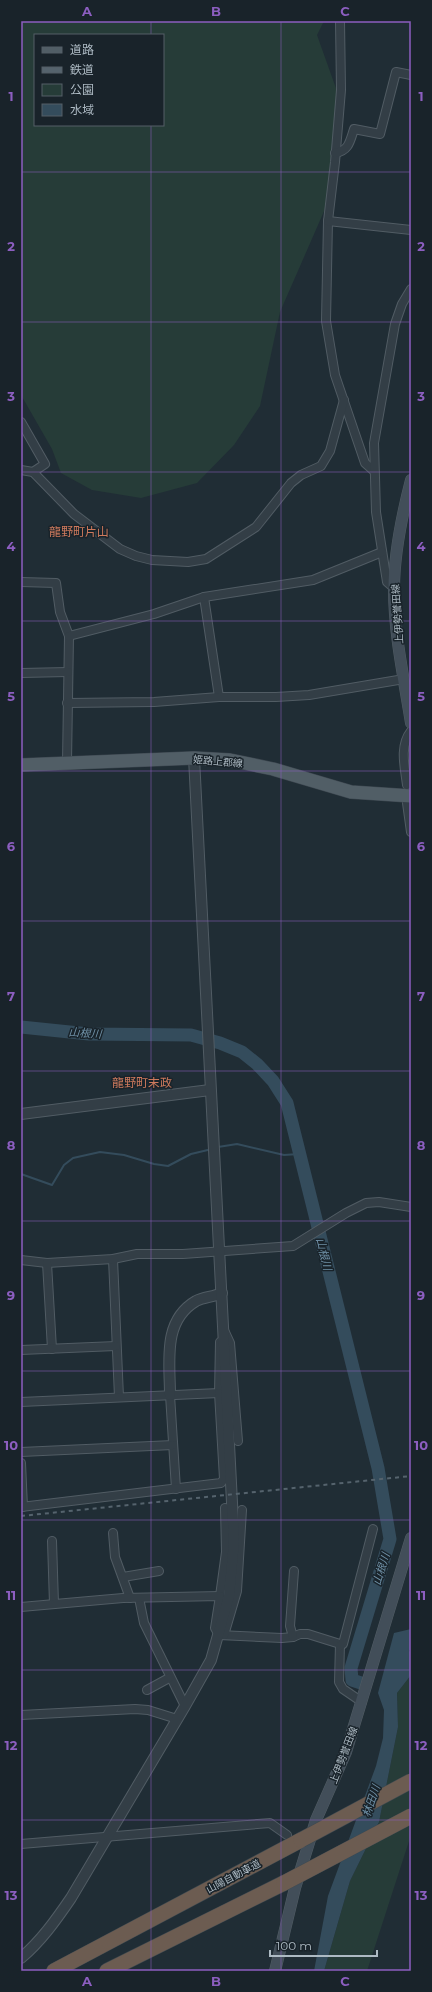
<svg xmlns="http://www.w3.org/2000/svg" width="432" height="1992" font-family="Montserrat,'Noto Sans JP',sans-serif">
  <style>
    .green { fill: #263c38; fill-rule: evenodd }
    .water { fill: #344c5c }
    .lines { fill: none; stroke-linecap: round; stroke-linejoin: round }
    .stream { stroke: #344c5c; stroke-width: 2 }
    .river { stroke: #344c5c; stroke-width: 13 }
    .minor-casing { stroke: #515c64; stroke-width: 10 }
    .tertiary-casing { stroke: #515c64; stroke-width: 12 }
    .secondary-casing { stroke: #515c64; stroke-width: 12 }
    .primary-casing { stroke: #3d4750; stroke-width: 14 }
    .motorway-casing { stroke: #3e4950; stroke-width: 16 }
    .minor { stroke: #333e46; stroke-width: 8 }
    .tertiary { stroke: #333e46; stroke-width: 10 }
    .secondary { stroke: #424e59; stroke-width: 11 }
    .primary { stroke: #515e66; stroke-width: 13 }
    .motorway { stroke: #6c5c51; stroke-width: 15 }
    .rail { stroke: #55636d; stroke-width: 2; stroke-dasharray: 4 4; stroke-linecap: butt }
    .motorway-bridge-casing { stroke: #3e4950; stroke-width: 16; stroke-linecap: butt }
    .motorway-bridge { stroke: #6c5c51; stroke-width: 15 }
    .grid { fill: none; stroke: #8c5ec0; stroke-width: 1; stroke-opacity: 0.55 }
    .labels { text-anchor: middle; stroke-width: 3; stroke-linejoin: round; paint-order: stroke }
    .street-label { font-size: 10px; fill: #adbac3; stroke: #19232a }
    .water-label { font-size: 11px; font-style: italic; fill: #6f90a6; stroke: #19232a }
    .quarter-label { font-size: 12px; fill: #ce7a5d; stroke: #19232a }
    .neatline { fill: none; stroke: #8c5ec0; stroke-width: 1.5 }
    .grid-label { font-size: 13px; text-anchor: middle; font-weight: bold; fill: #8c5ec0 }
  </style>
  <rect width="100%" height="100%" fill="#202d35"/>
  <g class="green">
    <path d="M21,21h303l-7,14 21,59 -13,115 -45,103 -20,94 -26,39 -37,38 -56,15 -49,-8 -31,-17 -9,-24 -31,-54zM35,35h128v90h-128z"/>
    <path d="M411,1675v160l-44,136h-43l26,-90 29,-59 19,-95 -1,-34z"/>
  </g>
  <path class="water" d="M411,1629v19l-2,3 2,1v23l-14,18 1,34 -19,95 -29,59 -26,90h-10l14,-75 48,-130 7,-28 1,-28 -6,-17 16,-60z"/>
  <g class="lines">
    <g class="stream">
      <path d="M218,1147l19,-3 47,11 15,-1"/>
      <path d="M21,1174l31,11 12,-20 9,-7 27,-6 24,3 30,9 14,2 23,-12 21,-5"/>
    </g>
    <path class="river" d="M21,1027l68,7 102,1 29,8 22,9 15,12 16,17 14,22 91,365 12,71 -39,129 1,12 9,3"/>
    <defs>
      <g id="minor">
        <path d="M340,21l1,69 -6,72 -7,59 -2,100 9,54 30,88 9,8"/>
        <path d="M335,153c14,-2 15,-12 19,-24l26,5 16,-62 15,3"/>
        <path d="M328,221l83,9"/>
        <path d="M21,422l24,42 -12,8"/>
        <path d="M21,470l12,2 41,42 46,35 16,7 16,4 36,2 18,-3 50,-32 35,-44 10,-8 20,-9 9,-15 14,-51"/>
        <path d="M21,582l35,1 4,29 9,24 -2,126"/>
        <path d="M394,588l-7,-6 -11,-70 -2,-69 21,-119 7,-20 9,-15"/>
        <path d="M204,597l15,100"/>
        <path d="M69,636l85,-22 50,-17 109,-17 69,-28"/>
        <path d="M21,673l47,-1"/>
        <path d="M67,703l87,-1 65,-5h57l33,-2 95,-16"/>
        <path d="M407,785c-2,-17 -8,-39 4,-54"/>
        <path d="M407,803l4,29"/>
        <path d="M113,1259l6,138"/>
        <path d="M21,1260l26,3 66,-4 24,-5h46l110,-8 53,-33 20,-10 13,-1 32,5"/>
        <path d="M47,1263l5,86"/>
        <path d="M224,1330l6,13 8,98"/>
        <path d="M21,1350l95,-4"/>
        <path d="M170,1395l6,94"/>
        <path d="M21,1402l198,-9 1,-51"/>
        <path d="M21,1452l152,-7"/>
        <path d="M21,1463l2,44"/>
        <path d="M21,1507l200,-24 3,-4 -5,-86"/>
        <path d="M113,1533l2,24 15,41"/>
        <path d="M52,1541l2,63"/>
        <path d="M123,1577l36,-6"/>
        <path d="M220,1596l6,-44 -1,-44"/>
        <path d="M139,1598l5,25 41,83"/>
        <path d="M21,1607l102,-9 97,-2 -5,32 4,7 63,3 11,-1 7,-3h8l32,10 -1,38 4,7 19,13"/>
        <path d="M224,1635l13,-44 5,-81"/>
        <path d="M293,1637l-3,-11 4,-55"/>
        <path d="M340,1646l3,-2 30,-115"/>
        <path d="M147,1690l22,-12"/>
        <path d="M21,1715l114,-6 13,1 29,9"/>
        <path d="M21,1844l249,-21 17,12"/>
      </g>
      <g id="tertiary">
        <path d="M21,1114l189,-24"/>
        <path d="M170,1395c0,-33 -8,-74 26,-94 8,-4 17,-4 26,-8"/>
        <path d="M21,1958c20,-17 35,-38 50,-60l114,-192 26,-46 18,-64 5,-54 -40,-784"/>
      </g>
      <g id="secondary">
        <path d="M411,480c-9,35 -17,73 -17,109 0,45 10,90 17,134"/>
        <path d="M275,1971l20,-83 21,-68 30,-68 65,-214"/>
      </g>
      <path id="primary" d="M21,765l173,-7 36,2 43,9 78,23 60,4"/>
      <g id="motorway">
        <path d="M54,1971l247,-131"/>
        <path d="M107,1971l177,-88"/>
      </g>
    </defs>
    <use href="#minor" class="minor-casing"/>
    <use href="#tertiary" class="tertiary-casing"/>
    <use href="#secondary" class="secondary-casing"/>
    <use href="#primary" class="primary-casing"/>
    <use href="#motorway" class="motorway-casing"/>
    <use href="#minor" class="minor"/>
    <use href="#tertiary" class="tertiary"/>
    <use href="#secondary" class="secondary"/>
    <use href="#primary" class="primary"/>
    <use href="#motorway" class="motorway"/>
    <path class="rail" d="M21,1516l390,-40"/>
    <defs>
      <g id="motorway-bridge">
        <path d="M301,1840l110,-59"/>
        <path d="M284,1883l127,-67"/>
      </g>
    </defs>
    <use href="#motorway-bridge" class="motorway-bridge-casing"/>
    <use href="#motorway-bridge" class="motorway-bridge"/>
  </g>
  <path class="grid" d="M151,21v14M281,21v1950M151,125v1846M21,172h390M21,322h390M21,472h390M21,621h390M21,771h390M21,921h390M21,1071h390M21,1221h390M21,1371h390M21,1520h390M21,1670h390M21,1820h390"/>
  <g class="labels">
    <g class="street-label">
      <text transform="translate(397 614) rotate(-94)" y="4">上伊勢誉田線</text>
      <text transform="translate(218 761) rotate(5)" y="4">姫路上郡線</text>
      <text transform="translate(343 1755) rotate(-69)" y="4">上伊勢誉田線</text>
      <text transform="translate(233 1876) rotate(-28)" y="4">山陽自動車道</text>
    </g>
    <g class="water-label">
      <text transform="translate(85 1033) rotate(4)" y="4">山根川</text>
      <text transform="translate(324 1254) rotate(76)" y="4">山根川</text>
      <text transform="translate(381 1569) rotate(-73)" y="4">山根川</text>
      <text transform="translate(371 1801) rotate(-71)" y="4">林田川</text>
    </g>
    <g class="quarter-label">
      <text x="79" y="536">龍野町片山</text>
      <text x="142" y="1087">龍野町末政</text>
    </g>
  </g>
  <rect width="432" height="1992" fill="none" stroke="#19232a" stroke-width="44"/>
  <rect x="34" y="34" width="130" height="92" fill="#19232a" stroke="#545f67"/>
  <rect x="42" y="47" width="20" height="6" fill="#515e66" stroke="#545f67"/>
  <text x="70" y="54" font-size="12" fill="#adbac3">道路</text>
  <rect x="42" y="67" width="20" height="6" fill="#55636d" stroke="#545f67"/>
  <text x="70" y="74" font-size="12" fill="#adbac3">鉄道</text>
  <rect x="42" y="84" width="20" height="12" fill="#263c38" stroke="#545f67"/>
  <text x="70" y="94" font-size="12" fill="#adbac3">公園</text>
  <rect x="42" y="104" width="20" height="12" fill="#344c5c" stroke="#545f67"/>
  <text x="70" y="114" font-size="12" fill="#adbac3">水域</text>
  <path d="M270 1950v6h107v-6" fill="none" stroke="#adbac3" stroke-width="2"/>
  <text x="276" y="1950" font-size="12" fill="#adbac3" stroke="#19232a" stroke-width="3" paint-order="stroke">100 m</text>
  <rect x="22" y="22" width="388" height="1948" class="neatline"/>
  <g class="grid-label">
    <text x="87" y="16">A</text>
    <text x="216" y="16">B</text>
    <text x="345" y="16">C</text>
    <text x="11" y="101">1</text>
    <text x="421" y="101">1</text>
    <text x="11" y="251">2</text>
    <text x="421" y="251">2</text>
    <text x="11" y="401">3</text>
    <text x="421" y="401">3</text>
    <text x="11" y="551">4</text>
    <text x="421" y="551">4</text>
    <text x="11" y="701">5</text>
    <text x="421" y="701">5</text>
    <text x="11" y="851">6</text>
    <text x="421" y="851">6</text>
    <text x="11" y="1001">7</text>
    <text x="421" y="1001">7</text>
    <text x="11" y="1150">8</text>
    <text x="421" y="1150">8</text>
    <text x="11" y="1300">9</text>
    <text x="421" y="1300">9</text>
    <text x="11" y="1450">10</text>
    <text x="421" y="1450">10</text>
    <text x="11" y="1600">11</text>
    <text x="421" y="1600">11</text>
    <text x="11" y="1750">12</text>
    <text x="421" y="1750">12</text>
    <text x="11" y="1900">13</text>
    <text x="421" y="1900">13</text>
    <text x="87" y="1986">A</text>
    <text x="216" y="1986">B</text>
    <text x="345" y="1986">C</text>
  </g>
</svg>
